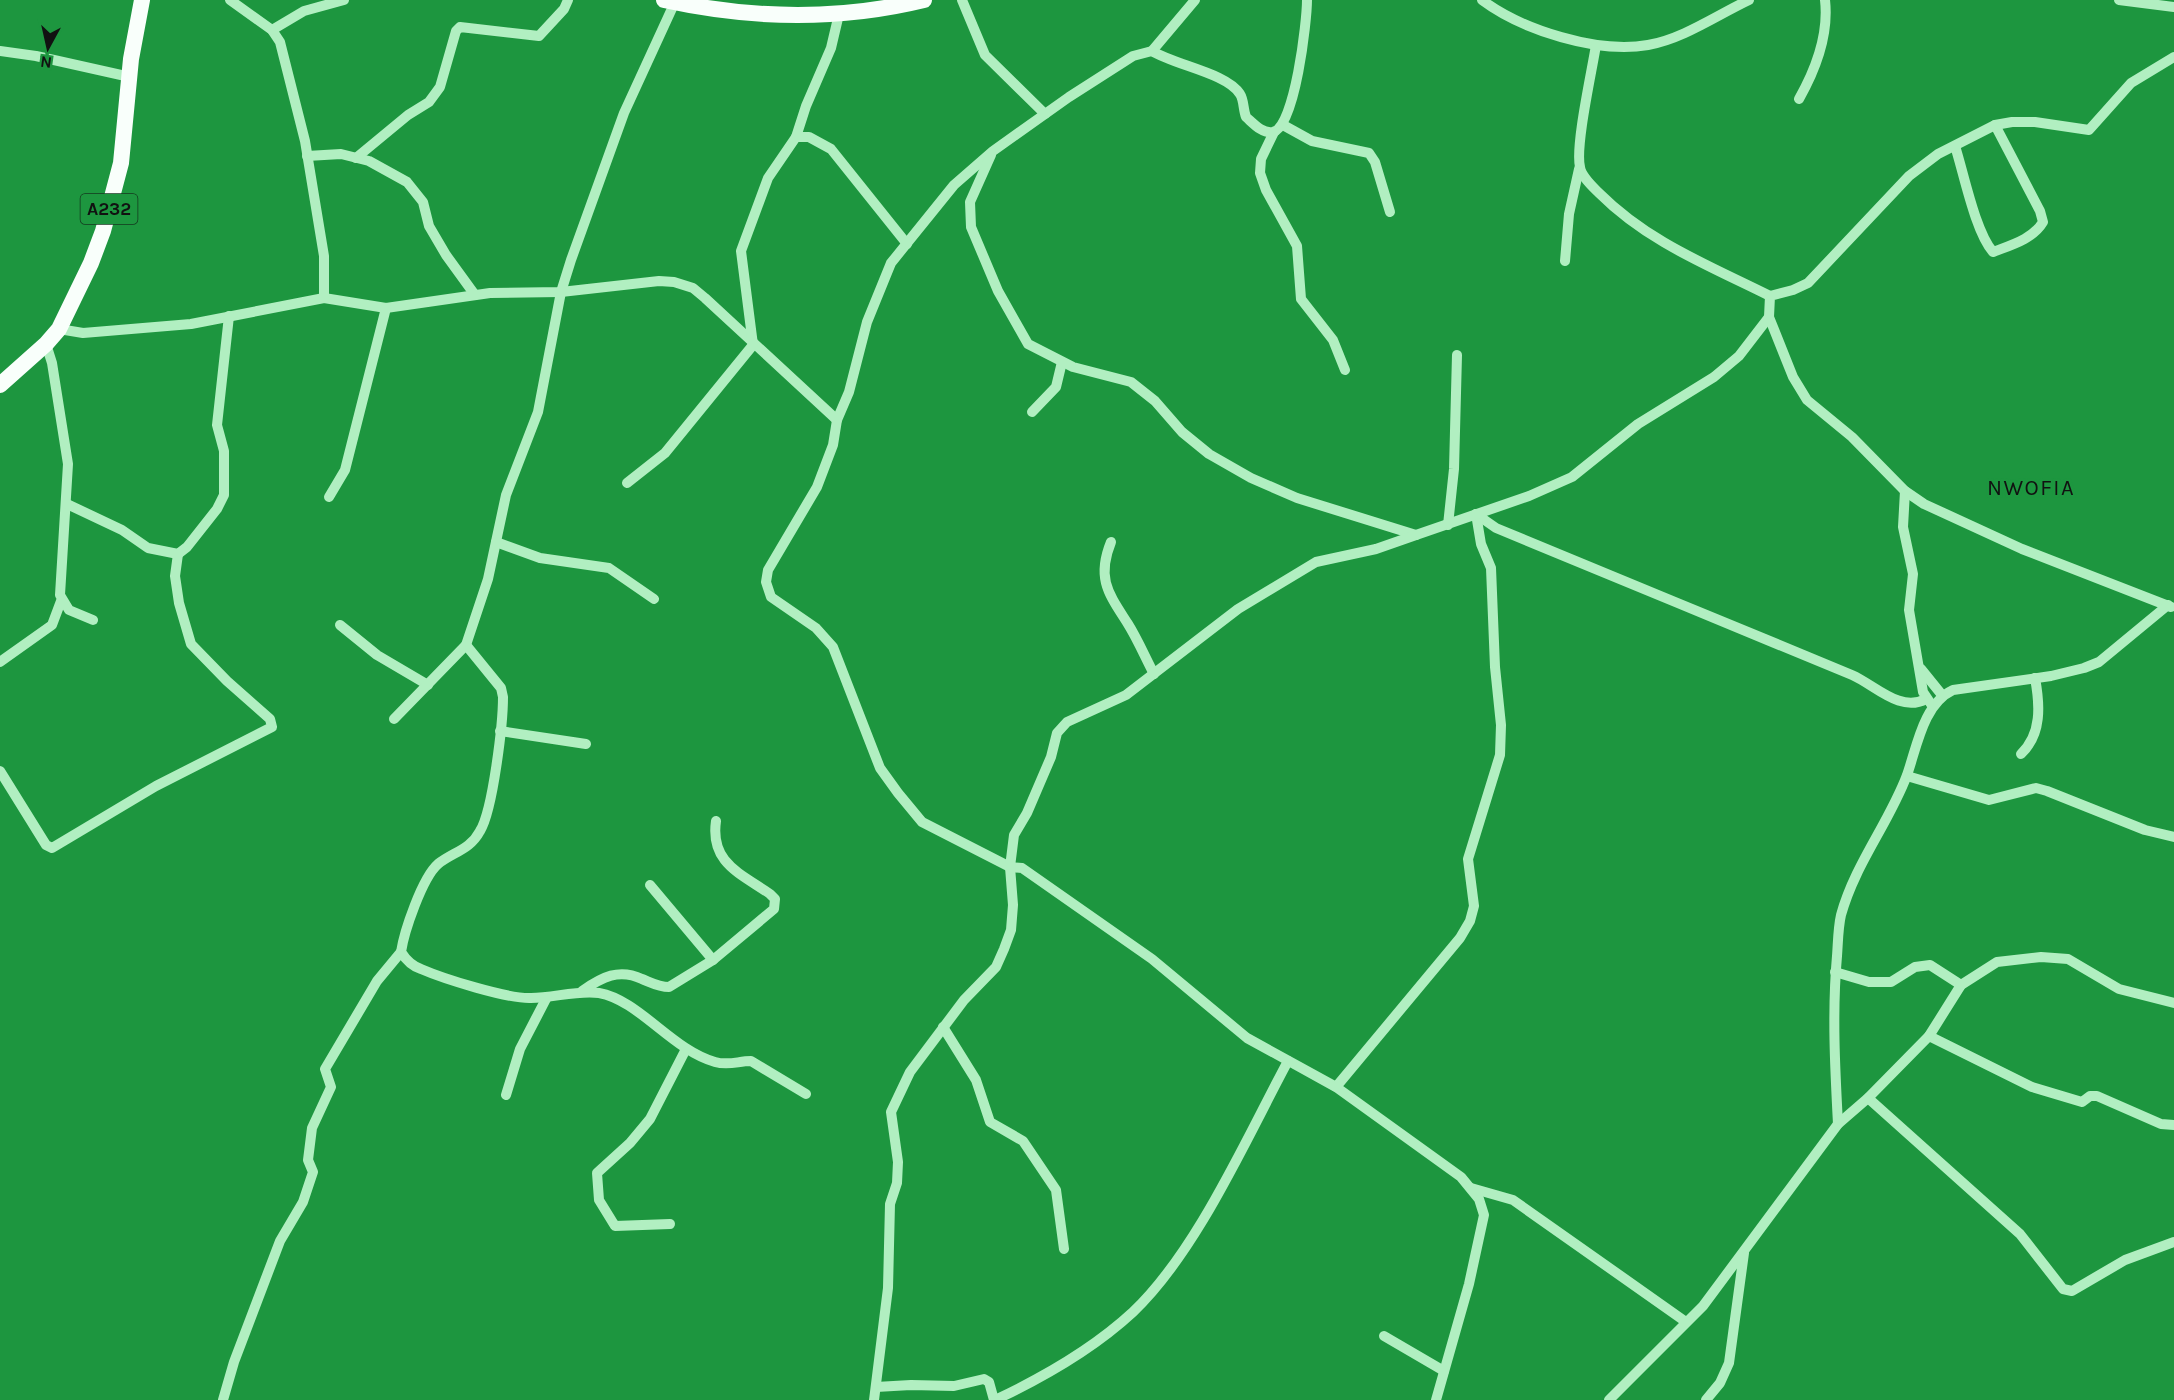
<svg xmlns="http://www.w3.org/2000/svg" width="2174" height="1400" font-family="Karla,sans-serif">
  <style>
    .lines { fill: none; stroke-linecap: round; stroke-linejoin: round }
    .street { stroke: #b1efc1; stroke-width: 10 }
    .primary { stroke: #f9fffb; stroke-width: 16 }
    .labels { text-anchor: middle; stroke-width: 6; stroke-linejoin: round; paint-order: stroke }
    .shield { fill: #1d963f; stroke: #15391f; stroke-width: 1.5 }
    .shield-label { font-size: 18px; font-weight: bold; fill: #111 }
    .quarter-label { font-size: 22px; letter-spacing: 1.5px; fill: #111; stroke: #1d963f }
  </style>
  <rect width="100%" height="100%" fill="#1d963f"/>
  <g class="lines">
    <g class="street">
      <path d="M230,0l42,30 8,12 25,99 19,115v42"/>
      <path d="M962,0l23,55 60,59"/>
      <path d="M1195,0l-43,51 -19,5 -64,41 -76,54 -39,34 -63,78 -24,59 -18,70 -12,28 -4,25 -16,42 -49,83 -2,12 5,15 45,31 17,19 47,121 18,25 24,29 88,45 12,1 130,91 95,79 89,49 125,90 18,22 5,16 -15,69 -33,116"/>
      <path d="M1482,0c40,30 116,54 166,45 35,-6 69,-30 101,-45"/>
      <path d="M2119,0l55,7"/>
      <path d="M272,30l32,-19 40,-11"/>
      <path d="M1596,45c-4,26 -21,101 -16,122 1,9 13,20 19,26 49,49 109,72 171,103"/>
      <path d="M0,51l36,5 94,21"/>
      <path d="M1152,51c22,14 75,22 88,43 4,6 3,15 6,23 7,6 16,17 27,15 22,-5 34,-111 34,-132"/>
      <path d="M1799,99c17,-30 30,-64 26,-99"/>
      <path d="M1283,125l29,16 57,12 6,9 15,50"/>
      <path d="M1274,132l-13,27 -1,14 6,17 31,56 4,53 32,41 12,30"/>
      <path d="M796,137l10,-31 25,-58 8,-34"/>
      <path d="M1955,146c9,28 20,85 38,106 18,-7 40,-13 50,-30l-3,-11 -45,-86"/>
      <path d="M991,155l-21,47 1,25 27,64 30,53 45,23 58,15 24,19 27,31 27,22 42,24 46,20 119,37"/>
      <path d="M307,156l34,-2 28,7 38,21 16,20 6,24 17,29 29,40"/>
      <path d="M356,158l52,-43 21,-13 11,-15 16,-56 4,-4 79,9 25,-27 4,-9"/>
      <path d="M1565,261l4,-47 10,-45"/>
      <path d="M1769,317l24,60 14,23 45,37 53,54 19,13 98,45 149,58"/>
      <path d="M59,329l24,4 108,-9 133,-26 62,10 104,-15 71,-1 98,-11 15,1 19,6 12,10 132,122"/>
      <path d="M46,344l6,19 16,101 -8,131 9,15 24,10"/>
      <path d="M1032,412l24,-25 6,-25"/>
      <path d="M627,483l38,-30 88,-108 -12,-94 27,-73 28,-41h13l22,12 76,95"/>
      <path d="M1905,491l-2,36 10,47 -4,36 14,82 8,12"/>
      <path d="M329,497l16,-27 41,-162"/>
      <path d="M67,504l55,26 26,18 30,6 9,-7 30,-38 7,-14v-44l-7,-26 12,-109"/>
      <path d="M1476,514l20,14c119,48 237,99 356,147 23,10 48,38 74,24"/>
      <path d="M1448,525l6,-56 3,-114"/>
      <path d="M496,542l44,16 69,10 45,31"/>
      <path d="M1111,542c-15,37 -2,52 17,82 10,16 17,33 26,50"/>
      <path d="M340,625l37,30 51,30"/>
      <path d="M466,645l35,43 2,9c0,26 -10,113 -23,134 -10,19 -27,21 -42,33 -16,14 -34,68 -37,88 5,8 11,14 20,17 23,10 87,30 110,29 23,0 45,-8 68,-5 40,7 73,57 116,69 14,4 23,-1 36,-1l55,33"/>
      <path d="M0,662l52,-37 9,-24"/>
      <path d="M1921,669l21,26"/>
      <path d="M394,719l72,-74 22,-66 18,-84 32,-83 23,-120 10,-32 53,-147 51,-111"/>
      <path d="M500,731l86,13"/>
      <path d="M2021,754c21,-20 19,-49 14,-76"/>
      <path d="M0,771l46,74 6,3 104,-62 116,-59 -2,-8 -43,-38 -36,-37 -12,-41 -4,-27 3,-22"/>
      <path d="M1907,776l82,24 47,-12 11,3 98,39 29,7"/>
      <path d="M650,885l63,75"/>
      <path d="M1835,972l34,10h22l24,-15 15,-2 31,20"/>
      <path d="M582,991c20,-14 37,-23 60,-12 10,4 17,8 27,8l44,-27 61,-51 1,-10 -5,-5c-30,-21 -60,-31 -54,-73"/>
      <path d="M943,1027l33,53 14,42 33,19 33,49 8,59"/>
      <path d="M1929,1036l103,51 50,15 8,-6h7l64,28 13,1"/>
      <path d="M1336,1087l124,-149 10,-17 4,-15 -6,-47 32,-104 1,-30 -6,-58 -4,-99 -10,-24 -5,-30"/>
      <path d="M506,1095l14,-46 27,-52"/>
      <path d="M1868,1098l152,136 43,55 9,2 53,-31 49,-18"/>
      <path d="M1838,1124c-3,-56 -6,-112 -1,-168 1,-13 1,-28 4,-41 14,-51 48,-92 66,-140 10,-28 16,-71 46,-85l98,-14 33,-8 15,-6 69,-57"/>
      <path d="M1471,1188l42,12 173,122"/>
      <path d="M670,1224l-55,2 -16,-26 -2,-27 33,-30 20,-24 36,-70"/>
      <path d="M1384,1336l60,35"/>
      <path d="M876,1387l35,-2 43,1 30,-7 5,3 5,18"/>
      <path d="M223,1400l11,-38 46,-121 23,-39 10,-30 -5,-12 4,-32 19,-41 -6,-18 52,-88 24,-29"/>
      <path d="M874,1400l14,-112 2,-84 7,-21 1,-21 -7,-50 19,-40 54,-72 32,-33 8,-18 7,-19 2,-25 -3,-38 4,-32 13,-22 24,-56 6,-24 10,-11 59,-27 112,-86 78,-47 60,-13 40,-14 113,-39 43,-19 66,-53 76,-47 25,-21 30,-39 1,-21 23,-6 15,-7 101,-107 29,-22 57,-29 17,-3h23l54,8 42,-47 43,-26"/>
      <path d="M995,1400c49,-23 98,-51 138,-88 64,-61 113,-173 155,-251"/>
      <path d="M1609,1400l94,-94 135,-182 30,-26 61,-62 32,-51 36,-23 44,-5 27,2 51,30 55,14"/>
      <path d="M1706,1400l14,-17 9,-20 15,-110"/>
    </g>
    <g class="primary">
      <path d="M664,0c87,19 174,21 260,0"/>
      <path d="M0,385l46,-41 13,-15 32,-66 12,-32 18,-68 10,-104 11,-59"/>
    </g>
  </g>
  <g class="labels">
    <rect class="shield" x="80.5" y="194" width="57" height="30" rx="4.5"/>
    <g class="shield-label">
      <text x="109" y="215">A232</text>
    </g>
    <g class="quarter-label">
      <text x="2031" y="495">NWOFIA</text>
    </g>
  </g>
  <g transform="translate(48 48) rotate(188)" stroke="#1d963f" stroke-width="4.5" paint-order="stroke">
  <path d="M0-4.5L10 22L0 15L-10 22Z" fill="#111111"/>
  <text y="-9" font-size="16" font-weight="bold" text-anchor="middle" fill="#111111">N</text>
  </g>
</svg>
